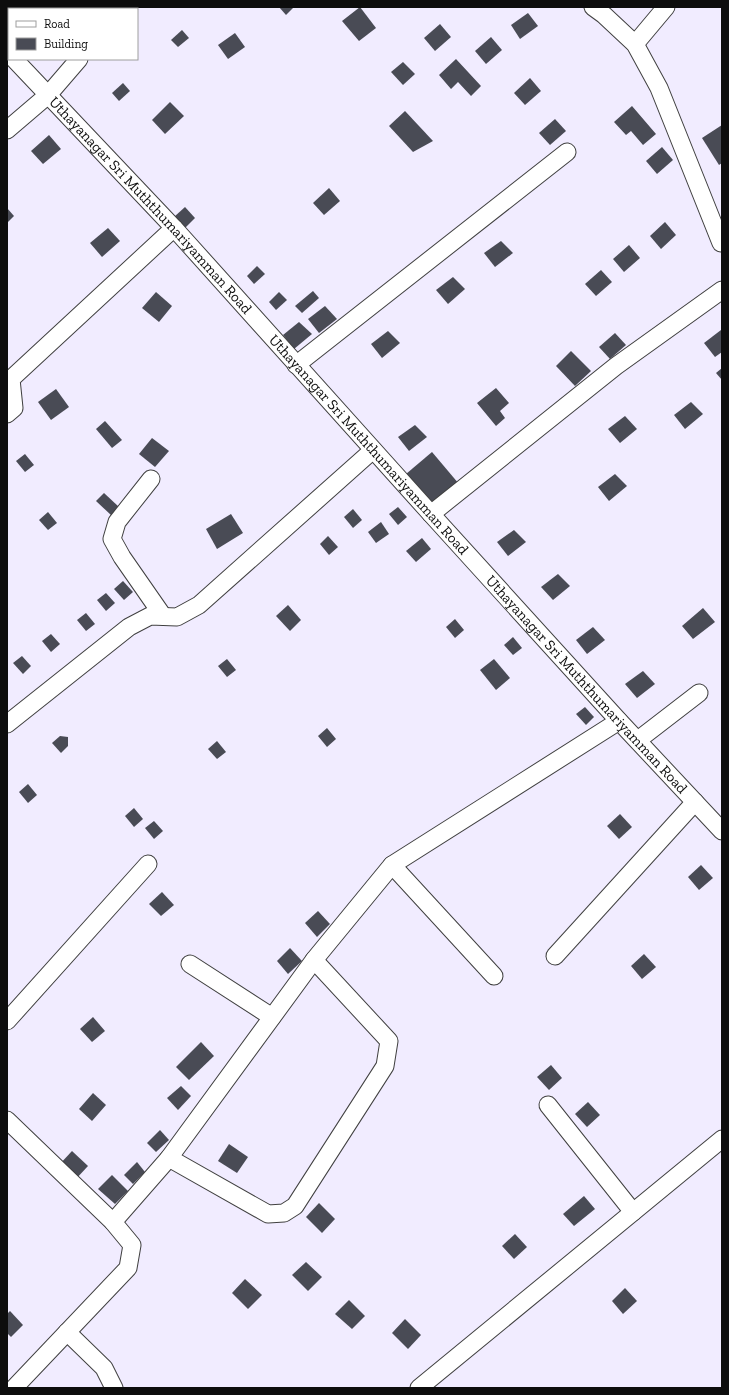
<svg xmlns="http://www.w3.org/2000/svg" width="729" height="1395" font-family="'Zilla Slab',serif">
  <style>
    .building { fill: #494b55 }
    .lines { fill: none; stroke-linecap: round; stroke-linejoin: round }
    .minor-casing { stroke: #404040; stroke-width: 19 }
    .minor { stroke: #fff; stroke-width: 17 }
    .labels { text-anchor: middle; stroke-width: 4; stroke-linejoin: round; paint-order: stroke }
    .street-label { font-size: 15px; fill: #0d0d0d; stroke: #fff }
  </style>
  <rect width="100%" height="100%" fill="#f1ecff"/>
  <g class="building">
    <path d="M279,7h15l-8,8z"/>
    <path d="M360,7l16,21 -17,13 -17,-20z"/>
    <path d="M528,13l10,13 -18,13 -9,-14z"/>
    <path d="M440,24l11,13 -16,14 -11,-13z"/>
    <path d="M182,30l7,8 -11,9 -7,-7z"/>
    <path d="M235,33l10,14 -17,12 -10,-14z"/>
    <path d="M491,37l11,13 -16,14 -11,-13z"/>
    <path d="M456,59l25,27 -10,10 -13,-14 -7,7 -12,-14z"/>
    <path d="M403,62l12,12 -12,11 -12,-13z"/>
    <path d="M530,78l11,13 -16,14 -11,-12z"/>
    <path d="M123,83l7,8 -11,10 -7,-8z"/>
    <path d="M170,102l14,14 -19,18 -13,-14z"/>
    <path d="M632,106l24,28 -13,11 -12,-14 -5,4 -12,-13z"/>
    <path d="M405,111l28,30 -20,11 -24,-26z"/>
    <path d="M555,119l11,12 -16,14 -11,-12z"/>
    <path d="M722,125v38l-3,2 -17,-27z"/>
    <path d="M49,135l12,14 -18,15 -12,-13z"/>
    <path d="M662,147l11,13 -16,14 -11,-13z"/>
    <path d="M329,188l11,13 -16,14 -11,-12z"/>
    <path d="M185,207l10,11 -10,10 -11,-11z"/>
    <path d="M7,208l7,8 -7,7z"/>
    <path d="M665,222l11,13 -15,14 -11,-13z"/>
    <path d="M108,228l12,13 -18,16 -12,-14z"/>
    <path d="M501,241l12,12 -18,14 -11,-14z"/>
    <path d="M629,245l11,13 -16,14 -11,-13z"/>
    <path d="M257,266l8,8 -11,10 -7,-8z"/>
    <path d="M601,270l11,12 -16,14 -11,-12z"/>
    <path d="M453,277l12,12 -17,15 -12,-14z"/>
    <path d="M313,291l6,7 -17,15 -7,-7z"/>
    <path d="M156,292l16,14 -13,16 -17,-14z"/>
    <path d="M279,292l8,8 -11,10 -7,-8z"/>
    <path d="M325,306l12,13 -18,14 -11,-14z"/>
    <path d="M299,322l13,12 -18,15 -11,-14z"/>
    <path d="M721,330l1,2v20l-7,5 -11,-14z"/>
    <path d="M388,331l12,12 -18,15 -11,-14z"/>
    <path d="M615,333l11,12 -16,14 -11,-12z"/>
    <path d="M571,351l20,20 -16,15 -19,-20z"/>
    <path d="M722,368v12l-6,-7z"/>
    <path d="M496,388l13,15 -9,8 5,7 -9,8 -19,-23z"/>
    <path d="M56,389l13,18 -18,13 -13,-18z"/>
    <path d="M691,402l12,12 -18,15 -11,-14z"/>
    <path d="M625,416l12,13 -17,14 -12,-14z"/>
    <path d="M105,421l17,19 -10,8 -16,-19z"/>
    <path d="M415,425l12,12 -18,14 -11,-14z"/>
    <path d="M152,438l17,13 -14,16 -16,-13z"/>
    <path d="M432,452l27,32 -26,22 -27,-32z"/>
    <path d="M25,454l9,11 -9,7 -9,-11z"/>
    <path d="M615,474l12,12 -18,15 -11,-14z"/>
    <path d="M104,493l15,14 -7,9 -16,-15z"/>
    <path d="M398,507l9,10 -9,8 -9,-11z"/>
    <path d="M353,509l9,11 -9,8 -9,-11z"/>
    <path d="M48,512l9,11 -9,7 -9,-10z"/>
    <path d="M231,514l12,19 -26,16 -11,-20z"/>
    <path d="M381,522l8,12 -13,9 -8,-11z"/>
    <path d="M514,530l12,12 -18,14 -11,-14z"/>
    <path d="M328,536l10,11 -9,8 -9,-11z"/>
    <path d="M422,538l9,11 -15,13 -10,-11z"/>
    <path d="M558,574l12,12 -17,14 -12,-13z"/>
    <path d="M123,581l10,11 -9,8 -10,-11z"/>
    <path d="M106,593l9,10 -9,8 -9,-11z"/>
    <path d="M288,605l13,15 -11,11 -14,-15z"/>
    <path d="M703,608l12,14 -22,17 -11,-13z"/>
    <path d="M86,613l9,11 -9,7 -9,-11z"/>
    <path d="M455,619l9,11 -9,8 -9,-11z"/>
    <path d="M593,627l12,13 -18,14 -11,-14z"/>
    <path d="M51,634l9,10 -9,8 -9,-11z"/>
    <path d="M513,637l9,11 -9,7 -9,-10z"/>
    <path d="M22,656l9,10 -8,8 -10,-11z"/>
    <path d="M227,659l9,11 -9,7 -9,-11z"/>
    <path d="M494,659l16,19 -14,12 -16,-20z"/>
    <path d="M643,671l12,13 -18,14 -12,-14z"/>
    <path d="M585,707l9,10 -8,8 -10,-11z"/>
    <path d="M327,728l9,11 -9,8 -9,-11z"/>
    <path d="M60,736l8,1v9l-7,7 -9,-10z"/>
    <path d="M217,741l9,11 -9,7 -9,-10z"/>
    <path d="M28,784l9,11 -9,8 -9,-11z"/>
    <path d="M134,808l9,11 -9,8 -9,-11z"/>
    <path d="M620,814l12,13 -13,12 -12,-13z"/>
    <path d="M154,821l9,10 -9,8 -9,-11z"/>
    <path d="M701,865l12,13 -14,12 -11,-13z"/>
    <path d="M162,892l12,13 -13,11 -12,-12z"/>
    <path d="M318,911l12,13 -13,13 -12,-14z"/>
    <path d="M290,948l12,13 -14,13 -11,-13z"/>
    <path d="M644,954l12,13 -14,12 -11,-13z"/>
    <path d="M93,1017l12,14 -13,11 -12,-13z"/>
    <path d="M201,1042l13,14 -25,24 -13,-13z"/>
    <path d="M551,1065l11,13 -13,12 -12,-13z"/>
    <path d="M181,1086l10,10 -13,14 -11,-12z"/>
    <path d="M93,1093l13,12 -14,16 -13,-12z"/>
    <path d="M588,1102l12,13 -13,12 -12,-13z"/>
    <path d="M160,1130l9,10 -13,12 -9,-9z"/>
    <path d="M229,1144l19,13 -11,16 -19,-12z"/>
    <path d="M72,1151l16,15 -13,14 -16,-15z"/>
    <path d="M137,1162l8,10 -12,12 -9,-9z"/>
    <path d="M112,1175l16,16 -13,13 -17,-15z"/>
    <path d="M584,1196l11,13 -21,17 -11,-12z"/>
    <path d="M319,1203l16,16 -13,14 -16,-16z"/>
    <path d="M515,1234l12,13 -13,12 -12,-13z"/>
    <path d="M306,1262l16,15 -14,14 -16,-16z"/>
    <path d="M245,1279l17,16 -14,14 -16,-16z"/>
    <path d="M625,1288l12,13 -14,13 -11,-13z"/>
    <path d="M349,1300l16,16 -13,13 -17,-15z"/>
    <path d="M10,1311l13,14 -12,12 -4,-4v-19z"/>
    <path d="M405,1319l16,16 -13,14 -16,-16z"/>
  </g>
  <g class="lines">
    <defs>
      <g id="minor">
        <path d="M593,7l11,8 31,29 24,44 62,155"/>
        <path d="M121,9l2,-2"/>
        <path d="M635,44l31,-37"/>
        <path id="s1" d="M14,59l160,169 257,286 188,207 103,110"/>
        <path d="M7,130l41,-35 31,-36"/>
        <path d="M296,365l271,-213"/>
        <path d="M7,414l7,-6 -3,-29 163,-151"/>
        <path d="M151,479l-34,43 -5,17 10,18 41,59"/>
        <path d="M431,514l185,-148 106,-76"/>
        <path d="M7,724l122,-97 21,-11 27,1 22,-12 174,-155"/>
        <path d="M638,740l61,-47"/>
        <path d="M392,865l102,111"/>
        <path d="M555,956l140,-154"/>
        <path d="M190,964l82,53"/>
        <path d="M7,1021l141,-157"/>
        <path d="M548,1105l85,107"/>
        <path d="M7,1120l106,102"/>
        <path d="M169,1158l99,56 16,-1 11,-7 90,-140 4,-25 -75,-81"/>
        <path d="M67,1332l37,36 10,20"/>
        <path d="M14,1388l114,-120 4,-23 -19,-23 56,-64 145,-198 78,-95 227,-144"/>
        <path d="M419,1388l303,-249"/>
      </g>
    </defs>
    <use href="#minor" class="minor-casing"/>
    <use href="#minor" class="minor"/>
  </g>
  <g class="labels">
    <g class="street-label">
      <text dy="5" stroke="none"><textPath href="#s1" startOffset="200">Uthayanagar Sri Muththumariyamman Road</textPath></text>
      <text dy="5" stroke="none"><textPath href="#s1" startOffset="524">Uthayanagar Sri Muththumariyamman Road</textPath></text>
      <text dy="5" stroke="none"><textPath href="#s1" startOffset="848">Uthayanagar Sri Muththumariyamman Road</textPath></text>
    </g>
  </g>
  <rect width="729" height="1395" fill="none" stroke="#0d0d0d" stroke-width="16"/>
  <rect x="8" y="8" width="130" height="52" fill="#ffffff" stroke="#9e9e9e"/>
  <rect x="16" y="21" width="20" height="6" fill="#ffffff" stroke="#9e9e9e"/>
  <text x="44" y="28" font-size="12" fill="#0d0d0d">Road</text>
  <rect x="16" y="38" width="20" height="12" fill="#494b55" stroke="#9e9e9e"/>
  <text x="44" y="48" font-size="12" fill="#0d0d0d">Building</text>
</svg>
